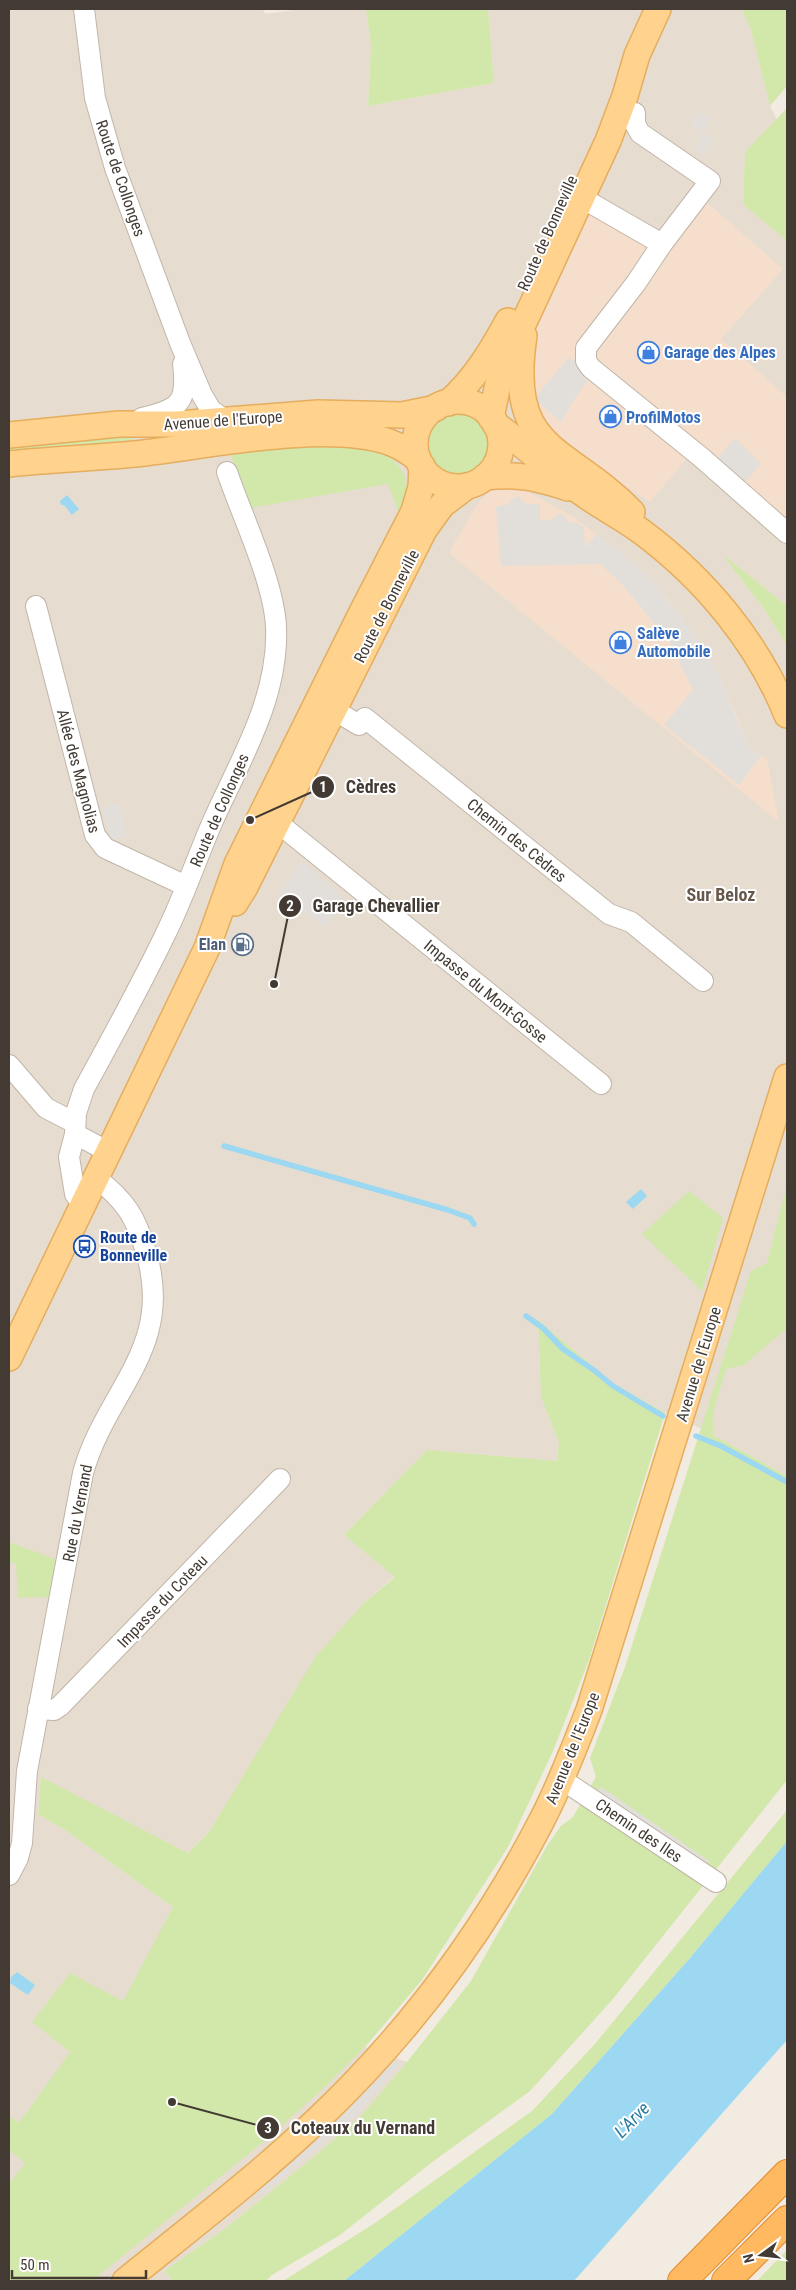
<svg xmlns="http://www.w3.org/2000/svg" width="796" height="2290" font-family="'Roboto Condensed',sans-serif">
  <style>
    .residential { fill: #e6ddd0 }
    .commercial { fill: #f5dfcc }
    .green { fill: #d2e7aa }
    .parking { fill: #e2dfdb }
    .water { fill: #9cd8f1 }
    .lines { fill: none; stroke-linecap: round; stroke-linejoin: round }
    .stream { stroke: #9cd8f1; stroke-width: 5.5 }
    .minor-casing { stroke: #c0b5a8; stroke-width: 22 }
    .major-casing { stroke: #e5ad5d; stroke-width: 28 }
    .highway-casing { stroke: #e08b2f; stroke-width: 30 }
    .minor { stroke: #fff; stroke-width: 20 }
    .major { stroke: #ffd28e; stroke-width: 25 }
    .highway { stroke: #ffb960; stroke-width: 28 }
    .labels { text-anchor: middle; stroke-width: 4; stroke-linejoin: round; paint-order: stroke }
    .street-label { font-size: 16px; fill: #433b33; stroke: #fff }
    .shop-label { font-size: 16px; font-weight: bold; fill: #366cbe; stroke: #fff; text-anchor: start }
    .service-label { font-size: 16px; font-weight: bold; fill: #4e5e75; stroke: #fff; text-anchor: end }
    .transit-label { font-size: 16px; font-weight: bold; fill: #164399; stroke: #fff; text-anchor: start }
    .neighbourhood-label { font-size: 18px; font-weight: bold; fill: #66584a; stroke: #fff }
    .water-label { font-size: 18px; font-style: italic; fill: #287ba0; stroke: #fff }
    .leader { fill: none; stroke: #433b33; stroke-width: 2 }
    .callout-dot { fill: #433b33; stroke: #fff; stroke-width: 2 }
    .mark-label { font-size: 15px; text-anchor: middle; font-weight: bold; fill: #fff }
    .callout-label { font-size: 18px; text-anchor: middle; font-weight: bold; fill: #433b33; stroke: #fff; stroke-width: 4; stroke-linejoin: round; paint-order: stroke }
  </style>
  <rect width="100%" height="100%" fill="#f2ebe2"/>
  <path class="residential" d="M9,9h254l2,5 36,-5h65l5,37 -3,60 126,-23 -6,-74h254l9,21 19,76 7,14 -32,32 -2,51 44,38v365l-63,-50 38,50 25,40v830l-87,-48 -35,-15 -54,-31 -73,-61 3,76 18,46 -2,18 -130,-11 -83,85 51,41 -30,26 -156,230 -21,21 -147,-75 -3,36 27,16 108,77 192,140 42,15 -48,56 -48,41 -84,68 -63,44 9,10h-103l-61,-51z"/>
  <g class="commercial">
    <path d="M584,199l78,45 43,-43 78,68 -62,70 66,58v124l-99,-64 -38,45 -75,-50 -40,-35 -7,-49 3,-43z"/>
    <path d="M512,483l60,33 52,39 45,45 37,52 31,63 12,33 18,11 12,63 -330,-269 25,-44 17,-20z"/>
  </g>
  <g class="green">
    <path d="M366,9h122l6,74 -126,23 3,-60z"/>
    <path d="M742,9h45v77l-17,20 -19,-76z"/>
    <path d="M787,108v133l-44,-37 2,-52z"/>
    <circle cx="458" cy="444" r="31"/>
    <path d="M133,435l-1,5 -123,14v-8z"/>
    <path d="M339,445c13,2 30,1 42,5 4,1 6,5 9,8 19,14 22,33 8,53l-10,-27 -139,24 -20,-59z"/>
    <path d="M722,554l65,52v40l-25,-40z"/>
    <path d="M787,1185v143l-43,37 -18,4 -12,40 -1,26 74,41v304l-175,220 -82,91 -99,72 -91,72 -68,40 -6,6h-93l-9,-10 63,-44 84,-68 48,-41 48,-56 64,-81 77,-137 13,-18 12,-9 23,-40 -6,-19 35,-91 126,-396 16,-8z"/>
    <path d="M689,1191l34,27 -21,73 -60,-57z"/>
    <path d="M538,1320l73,62 54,31 -76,247 -36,91 -45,96 -86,133 -57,67 -40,40 -57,51 -176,143h-83v-97l16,-21 -16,-13v-34l10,7 51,-71 -38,-30 38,-49 53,28 50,-94 -108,-77 -27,-16 3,-37 147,76 21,-21 107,-176 49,-54 30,-25 -51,-42 83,-85 130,11 2,-18 -18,-46z"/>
    <path d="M9,1542l48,18 -7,37 -32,1 -2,-35h-7z"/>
    <path d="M787,1810v31l-97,117 -138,156 -208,167h-61l92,-58 157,-112 62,-66z"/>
    <path d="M787,2250v31h-30z"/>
  </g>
  <g class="parking">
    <path d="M699,112l12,8 -8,13 11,7 -10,15 -10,-7 9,-15 -12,-8z"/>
    <path d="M568,358l12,4 10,14 -20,30 -4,-2 4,3 -9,15 -27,-23z"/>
    <path d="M735,438l26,26 -19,21 -26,-25z"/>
    <path d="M518,496l8,8h14v16h11l8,-6h4l7,9h8l6,4 1,18 2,1 9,-12 28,21 29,27 31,38 22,32 15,29 28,67 12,8 -22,29 -75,-60 29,-35 -24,-48 -46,-57 -23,-21 -99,2 -5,-59 13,-3 2,-4z"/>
    <path d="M119,804l8,32 -16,4 -8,-32z"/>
    <path d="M302,861l43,39 -19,27 -48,-33z"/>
    <path d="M601,1787l108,74 -5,8 -108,-75z"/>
    <path d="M391,2062l10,1 -47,55 -95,79 -1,-10z"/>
  </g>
  <g class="water">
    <path d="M67,495l12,14 -7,6 -8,-10h-3l-1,-4z"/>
    <path d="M641,1189l6,7 -14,13 -7,-7z"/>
    <path d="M787,1841v199l-213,241h-230l208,-167 138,-156z"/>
    <path d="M17,1972l18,13 -7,10 -18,-12 1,-6z"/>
  </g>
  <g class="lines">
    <g class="stream">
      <path d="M224,1146l224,64 22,8 4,6"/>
      <path d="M526,1316l17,12 20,21 32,22 18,15 50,30"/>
      <path d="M696,1436l25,10 66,36"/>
    </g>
    <defs>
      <g id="minor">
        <path d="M84,9l11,89 20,70 65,175 22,52 9,15 14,10"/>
        <path d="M635,113v11l5,9 70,48 -48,63 -26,39 -50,65v13l5,7 111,90 85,75"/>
        <path d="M582,198l80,46"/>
        <path d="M142,418c37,-9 46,-14 41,-54"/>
        <path d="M36,606l59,229 10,13 81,38"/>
        <path d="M321,702l38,23 6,-7 244,196 22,8 72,59"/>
        <path d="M267,814l334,270"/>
        <path d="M9,1065l37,43 29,15"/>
        <path d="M75,1134l34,18"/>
        <path d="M83,1205l-8,-11 -6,-37 6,-23 1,-21 8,-24c28,-51 56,-102 81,-154 18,-36 31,-75 47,-112 28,-63 67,-125 64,-196 -2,-45 -34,-111 -49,-155"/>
        <path d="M38,1709l16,1 6,-4 220,-227"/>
        <path d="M561,1779l155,103"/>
        <path d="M9,1875l9,-17 4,-15 5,-72 56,-298c23,-83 92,-125 63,-221 -10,-35 -21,-52 -50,-74"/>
      </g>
      <g id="major">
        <path d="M524,336c-18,118 42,108 108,176"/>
        <circle cx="458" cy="444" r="43"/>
        <path d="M448,403c27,-24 43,-51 60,-82"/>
        <path d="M491,418l9,-44 108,-233 17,-45 12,-41 21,-46"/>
        <path d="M495,424c29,21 55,45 83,66 21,16 44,27 64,42 63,47 116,111 145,183"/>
        <path d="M9,435l110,-11h58l141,-11 84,2 34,-7"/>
        <path d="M9,464c45,-5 90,-6 135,-11 70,-8 179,-32 245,-11 11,4 20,10 29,17"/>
        <path d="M485,477c33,-4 52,1 83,11"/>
        <path d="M235,903l10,-16 179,-357 18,-25 25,-19"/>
        <path d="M9,1358l198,-410 30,-84 123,-248 54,-105 7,-24 1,-21"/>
        <path d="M125,2281c64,-52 131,-103 191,-160 92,-87 169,-190 227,-303 18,-35 32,-72 46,-108l198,-633"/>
      </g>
      <g id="highway">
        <path d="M682,2281l105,-107"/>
        <path d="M726,2281l61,-61"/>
      </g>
    </defs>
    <use href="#minor" class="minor-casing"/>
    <use href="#major" class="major-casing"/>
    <use href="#highway" class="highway-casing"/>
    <use href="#minor" class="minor"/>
    <use href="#major" class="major"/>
    <use href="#highway" class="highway"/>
  </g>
  <defs>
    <symbol id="shop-ring" viewBox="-11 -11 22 22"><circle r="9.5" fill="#fff" stroke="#3f7fe0" stroke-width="1.5"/><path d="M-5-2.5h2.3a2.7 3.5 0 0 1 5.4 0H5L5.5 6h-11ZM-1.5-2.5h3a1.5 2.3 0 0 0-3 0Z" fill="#3f7fe0"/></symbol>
    <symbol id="fuel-ring" viewBox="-11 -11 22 22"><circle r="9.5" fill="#fff" stroke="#5c6f8a" stroke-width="1.5"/><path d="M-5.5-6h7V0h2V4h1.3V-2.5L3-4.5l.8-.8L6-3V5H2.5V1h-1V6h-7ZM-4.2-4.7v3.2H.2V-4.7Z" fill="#5c6f8a"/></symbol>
    <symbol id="bus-ring" viewBox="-11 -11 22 22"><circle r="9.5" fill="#fff" stroke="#1a4fb4" stroke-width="1.5"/><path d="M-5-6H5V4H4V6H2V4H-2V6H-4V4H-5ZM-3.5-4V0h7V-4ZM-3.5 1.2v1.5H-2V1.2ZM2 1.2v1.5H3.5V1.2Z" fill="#1a4fb4"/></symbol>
  </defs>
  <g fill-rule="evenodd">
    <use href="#shop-ring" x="636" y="340" width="25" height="25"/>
    <use href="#shop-ring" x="598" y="404" width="25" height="25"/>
    <use href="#shop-ring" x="608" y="630" width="25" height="25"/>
    <use href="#fuel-ring" x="230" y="932" width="25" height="25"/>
    <use href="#bus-ring" x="72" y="1234" width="25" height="25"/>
  </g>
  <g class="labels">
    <g class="street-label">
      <text transform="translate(121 178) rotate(71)" y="6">Route de Collonges</text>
      <text transform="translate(547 233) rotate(-66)" y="6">Route de Bonneville</text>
      <text transform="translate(223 420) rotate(-4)" y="6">Avenue de l'Europe</text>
      <text transform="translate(386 606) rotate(-63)" y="6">Route de Bonneville</text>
      <text transform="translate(79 771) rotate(75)" y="6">Allée des Magnolias</text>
      <text transform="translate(219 810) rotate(-66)" y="6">Route de Collonges</text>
      <text transform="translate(517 840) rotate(39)" y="6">Chemin des Cèdres</text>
      <text transform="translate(486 991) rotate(39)" y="6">Impasse du Mont-Gosse</text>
      <text transform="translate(698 1364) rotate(-73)" y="6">Avenue de l'Europe</text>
      <text transform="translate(77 1513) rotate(-79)" y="6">Rue du Vernand</text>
      <text transform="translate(162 1601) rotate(-46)" y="6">Impasse du Coteau</text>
      <text transform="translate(572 1748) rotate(-68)" y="6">Avenue de l'Europe</text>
      <text transform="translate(639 1830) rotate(34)" y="6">Chemin des Iles</text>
    </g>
    <g class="shop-label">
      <text x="664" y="358">Garage des Alpes</text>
      <text x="626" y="423">ProfilMotos</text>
      <text x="637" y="639">Salève<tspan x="637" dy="18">Automobile</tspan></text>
    </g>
    <g class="service-label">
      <text x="226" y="950">Elan</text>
    </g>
    <g class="transit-label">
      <text x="100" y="1243">Route de<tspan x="100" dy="18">Bonneville</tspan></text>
    </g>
    <g class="neighbourhood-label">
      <text x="721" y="901">Sur Beloz</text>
    </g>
    <g class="water-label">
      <text transform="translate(632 2120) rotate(-46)" y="6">L'Arve</text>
    </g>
  </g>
  <path class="leader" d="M250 820L323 787M274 984L290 906M172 2102L268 2128"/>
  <g class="callout-dot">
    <circle cx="250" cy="820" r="5"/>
    <circle cx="274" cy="984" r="5"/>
    <circle cx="172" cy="2102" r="5"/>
    <circle cx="323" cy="787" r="12"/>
    <circle cx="290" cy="906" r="12"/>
    <circle cx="268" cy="2128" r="12"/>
  </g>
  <g class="mark-label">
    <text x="323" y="792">1</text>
    <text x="290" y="911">2</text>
    <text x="268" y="2133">3</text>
  </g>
  <g class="callout-label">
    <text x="371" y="793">Cèdres</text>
    <text x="376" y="912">Garage Chevallier</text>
    <text x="363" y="2134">Coteaux du Vernand</text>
  </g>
  <rect width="796" height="2290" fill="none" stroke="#433b33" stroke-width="20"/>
  <g transform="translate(761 2255) rotate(255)" stroke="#ffffff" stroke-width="4" paint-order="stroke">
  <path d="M0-4L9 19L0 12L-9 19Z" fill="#433b33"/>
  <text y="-8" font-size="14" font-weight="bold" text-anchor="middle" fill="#433b33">N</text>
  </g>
  <path d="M12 2270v8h134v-8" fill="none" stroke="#433b33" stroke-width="2.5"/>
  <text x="20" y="2270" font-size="15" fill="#433b33" stroke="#ffffff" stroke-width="4" paint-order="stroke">50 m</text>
</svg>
